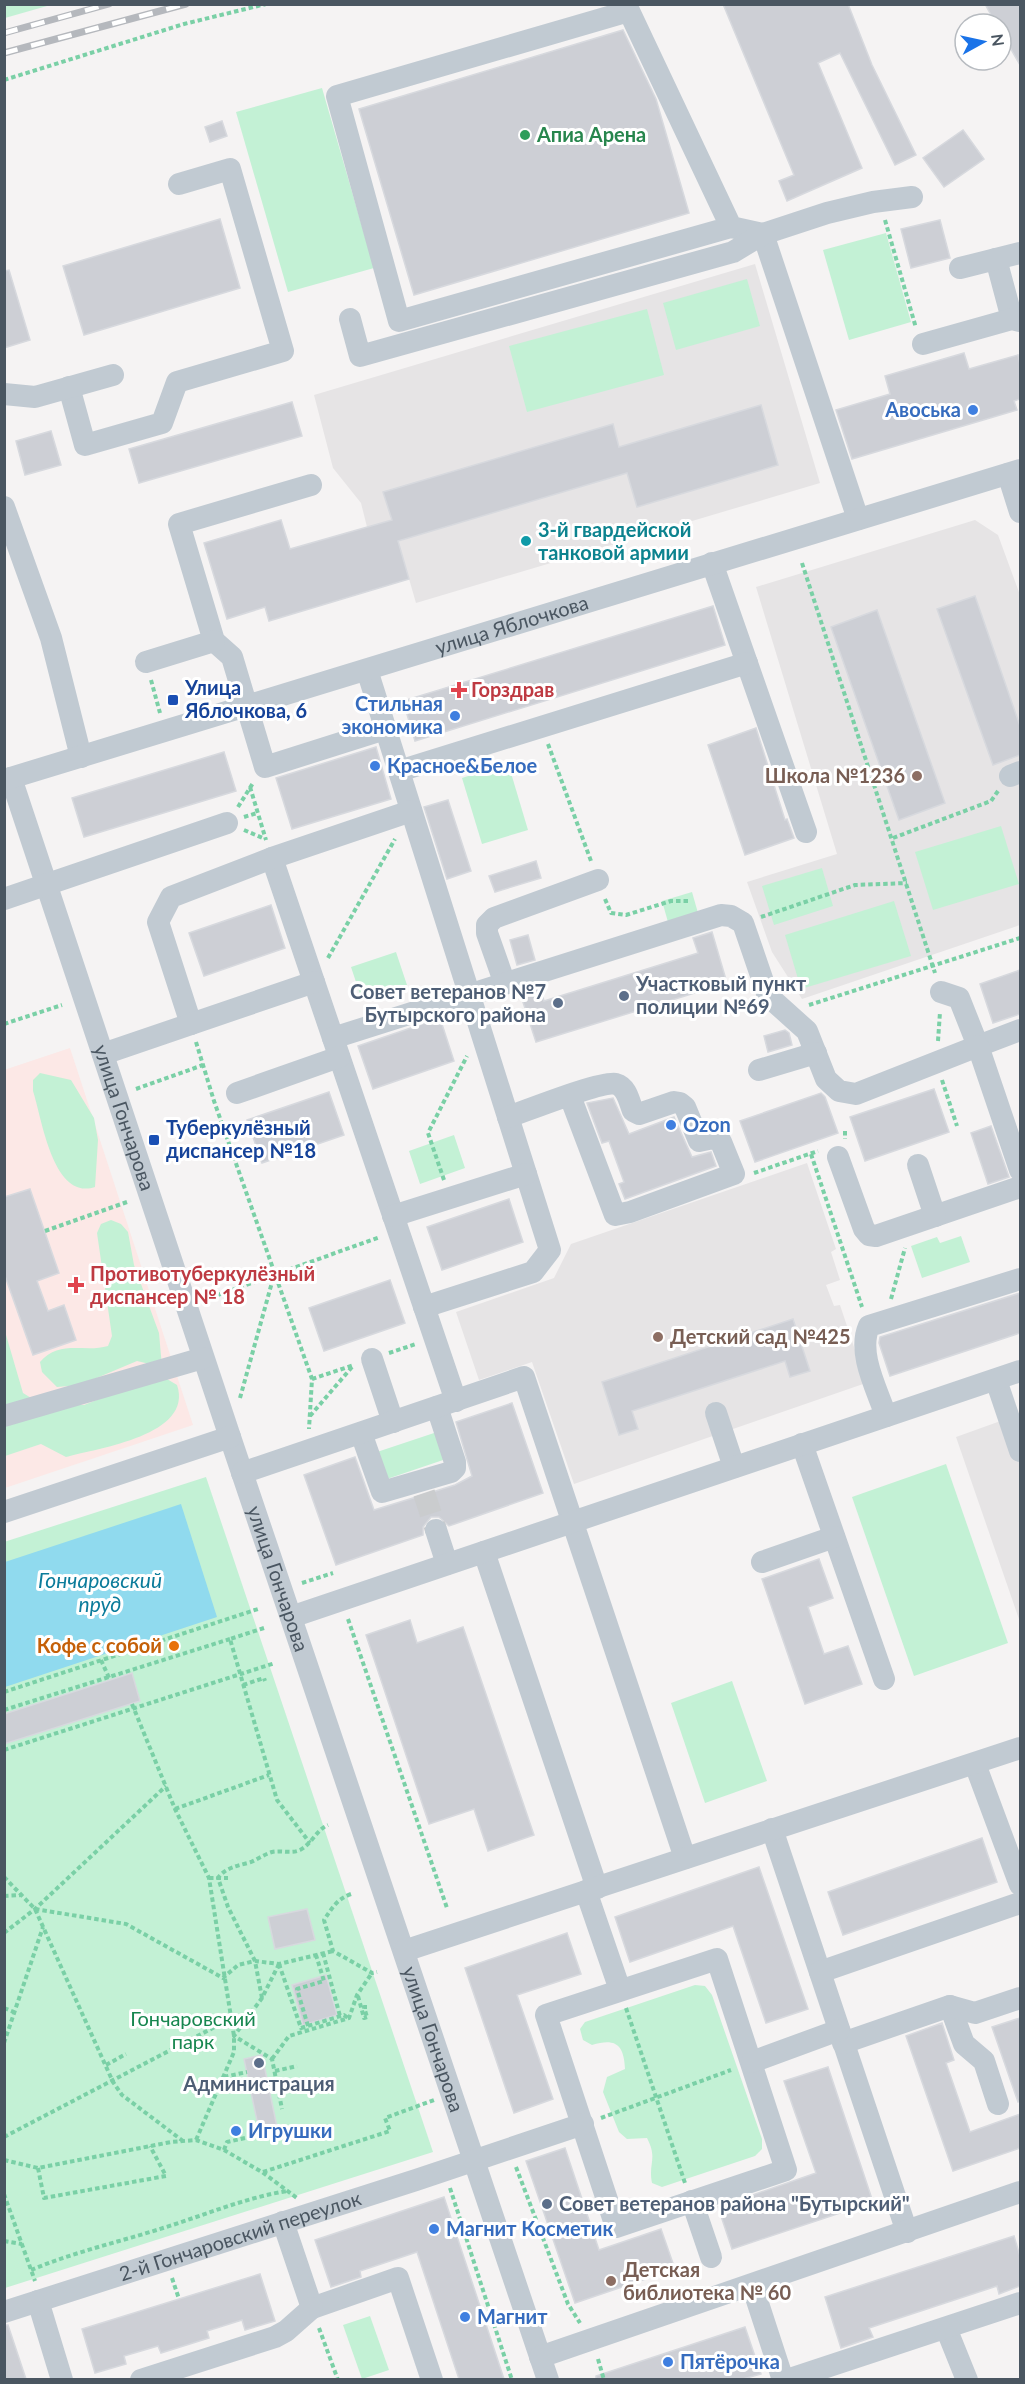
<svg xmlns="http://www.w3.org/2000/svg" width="1025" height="2384" font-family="Lato,sans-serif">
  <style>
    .education { fill: #e6e4e5 }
    .medical { fill: #fce8e6 }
    .green { fill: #c3f1d5 }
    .water { fill: #90daee }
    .building { fill: #cdcfd5; stroke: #d7d9de; stroke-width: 1.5 }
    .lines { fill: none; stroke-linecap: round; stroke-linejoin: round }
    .minor-tunnel { stroke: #caccce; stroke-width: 22; stroke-dasharray: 22 11; stroke-linecap: butt }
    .path { stroke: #7ad0a6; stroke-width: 4; stroke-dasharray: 4.5 3; stroke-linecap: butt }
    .minor { stroke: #c1cad2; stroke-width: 22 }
    .rail-casing { stroke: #b5b8bd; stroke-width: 7 }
    .rail { stroke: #fff; stroke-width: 4.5; stroke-dasharray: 14; stroke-linecap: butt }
    .leisure-dot { fill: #2e9e5b; stroke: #fff; stroke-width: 2 }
    .shop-dot { fill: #3f7fe0; stroke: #fff; stroke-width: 2 }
    .culture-dot { fill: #0f9aa8; stroke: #fff; stroke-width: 2 }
    .health-dot { fill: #e0444e; stroke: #fff; stroke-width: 2 }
    .transit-dot { fill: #1a4fb4; stroke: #fff; stroke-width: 2 }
    .education-dot { fill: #8d6e63; stroke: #fff; stroke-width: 2 }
    .service-dot { fill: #5c6f8a; stroke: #fff; stroke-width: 2 }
    .food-dot { fill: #e8710a; stroke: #fff; stroke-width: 2 }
    .labels { text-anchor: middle; stroke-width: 6; stroke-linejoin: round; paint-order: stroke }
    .leisure-label { font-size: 20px; font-weight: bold; fill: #27864d; stroke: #fff; text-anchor: start }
    .shop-label { font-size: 20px; font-weight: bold; fill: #366cbe; stroke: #fff; text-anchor: start }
    .culture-label { font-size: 20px; font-weight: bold; fill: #0d838f; stroke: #fff; text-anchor: start }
    .street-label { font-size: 20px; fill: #4a5661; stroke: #fff }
    .transit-label { font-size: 20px; font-weight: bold; fill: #164399; stroke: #fff; text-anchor: start }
    .health-label { font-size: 20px; font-weight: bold; fill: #be3a42; stroke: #fff; text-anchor: start }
    .education-label { font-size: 20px; font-weight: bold; fill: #785e54; stroke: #fff; text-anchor: start }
    .service-label { font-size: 20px; font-weight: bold; fill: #4e5e75; stroke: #fff; text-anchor: start }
    .food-label { font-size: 20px; font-weight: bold; fill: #c56008; stroke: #fff; text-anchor: end }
    .park-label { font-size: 20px; fill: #17864f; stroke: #fff }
    .water-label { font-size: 21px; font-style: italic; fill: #0c7c9b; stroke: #fff }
  </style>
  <rect width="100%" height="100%" fill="#f5f3f3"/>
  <g class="education">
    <path d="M755,264l65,219 -404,120 -24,-83 -25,7 -6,-24 -28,-35 -19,-73z"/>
    <path d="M975,520l23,15 22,60v330l-218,74 -30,-47 -25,-70 90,-28 -81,-267z"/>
    <path d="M807,1163l29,86 -5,3 9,28 -14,5 8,21 6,-1 26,78 -292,101 -42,-122 -53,18 -23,-68 98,-34 17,-34z"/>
    <path d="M1020,1414v208l-64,-185z"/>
  </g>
  <path class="medical" d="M70,1048l123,377 -188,63 -1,-418z"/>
  <g class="green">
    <path d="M5,4h41l1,2 -42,12z"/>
    <path d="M322,88l52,180 -86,24 -52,-180z"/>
    <path d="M886,233l25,89 -62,18 -26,-90z"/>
    <path d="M747,279l13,47 -84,24 -13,-47z"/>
    <path d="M647,309l17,66 -137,37 -18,-66z"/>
    <path d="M508,763l20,67 -46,14 -20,-66z"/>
    <path d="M1001,826l18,58 -86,26 -18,-58z"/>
    <path d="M822,868l11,38 -59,19 -12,-39z"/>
    <path d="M692,892l6,21 -30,9 -6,-21z"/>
    <path d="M894,901l17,55 -110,33 -16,-54z"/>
    <path d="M396,952l11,33 -45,15 -11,-33z"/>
    <path d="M40,1073l31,7 23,38 4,22 -3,47c-42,14 -53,-68 -62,-96v-11z"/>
    <path d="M454,1135l11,33 -45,16 -11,-33z"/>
    <path d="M111,1220l10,4 7,8 6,33 25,68 3,34 -25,-6 -57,24 -23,2 -15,-15 -2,-10c19,-23 45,-9 68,-16l4,-10 -15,-103 4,-9z"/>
    <path d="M961,1236l9,26 -48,16 -11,-32 26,-9 3,6z"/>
    <path d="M4,1328l19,65 18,11 43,1 61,-24 22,-2 10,6c17,50 -78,63 -111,72l-25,-13 -36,12z"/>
    <path d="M437,1432l9,27 -59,20 -10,-27z"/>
    <path d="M946,1464l62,179 -94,33 -62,-179z"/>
    <path d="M206,1477l227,675 -428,136 -1,-746z"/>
    <path d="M732,1681l35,100 -62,22 -34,-100z"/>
    <path d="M695,1985l10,1 7,9 50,144v10l-7,7 -93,31 -10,-4c-4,-20 6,-24 -5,-45l-20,1 -8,-7 -16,-40 4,-15 18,-8c-1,-25 -10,-31 -33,-24l-9,-5 -3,-11 5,-7z"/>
    <path d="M370,2316l19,54 -27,9 -19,-54z"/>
  </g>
  <path class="water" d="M181,1504l36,113 -212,70v-125z"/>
  <g class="building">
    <path d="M723,4h125l24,61 44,90 -21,10 -55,-112 -22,10 44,105 -75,33 -8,-20 15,-6z"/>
    <path d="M985,4h35v61l-19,-33v-8h-5z"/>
    <path d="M623,30l33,69 33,114 -275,82 -55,-186z"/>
    <path d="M222,121l5,15 -17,6 -5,-15z"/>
    <path d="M963,130l21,29 -40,28 -21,-29z"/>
    <path d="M220,219l20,69 -156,47 -21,-69z"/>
    <path d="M940,220l10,38 -39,10 -10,-39z"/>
    <path d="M9,270l21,70 -26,8v-77z"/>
    <path d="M964,353l5,16 49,-14 2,9v35l-6,2 3,9 -165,49 -16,-49 54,-16 -5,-18z"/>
    <path d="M292,402l10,34 -163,47 -10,-34z"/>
    <path d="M761,405l17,60 -141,42 -10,-34 -229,68 11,38 -140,42 -4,-14 -38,12 -23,-76 77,-23 9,29 102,-29 -9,-28 230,-68 6,23z"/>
    <path d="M51,431l10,34 -36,10 -9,-34z"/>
    <path d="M975,596l45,130v29l-27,10 -56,-156z"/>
    <path d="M713,606l12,39 -310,96 -12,-40z"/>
    <path d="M877,610l68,193 -46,17 -68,-193z"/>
    <path d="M756,728l29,92 2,-1 7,19 -49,17 -37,-110z"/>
    <path d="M376,747l15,52 -99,30 -16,-51z"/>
    <path d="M224,752l12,39 -152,46 -12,-39z"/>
    <path d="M448,800l23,71 -24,8 -23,-72z"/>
    <path d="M536,861l5,17 -46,14 -6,-16z"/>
    <path d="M271,905l14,43 -81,28 -15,-43z"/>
    <path d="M712,932l15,51 -191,59 -16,-49 20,-6 4,14 154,-48 -5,-15z"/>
    <path d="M528,935l7,25 -18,5 -7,-25z"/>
    <path d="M1020,970v44l-27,9 -13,-39z"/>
    <path d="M440,1018l14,43 -81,28 -15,-43z"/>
    <path d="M785,1030l4,3 3,12 -24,7 -4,-16z"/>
    <path d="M934,1089l15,43 -84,29 -15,-44z"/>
    <path d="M329,1092l15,43 -82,28 -15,-43z"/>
    <path d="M821,1093l4,4 13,36 -83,29 -15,-41z"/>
    <path d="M613,1098l16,36 45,-17 18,40 19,-5 5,14 -91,33 -6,-15 5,-2 -15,-41 -7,2 -15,-40z"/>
    <path d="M991,1126l18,51 -21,7 -17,-51z"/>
    <path d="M30,1189l29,84 -22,8 11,30 16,-6 12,35 -43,15 -29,-82v-76z"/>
    <path d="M509,1199l14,43 -81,28 -15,-43z"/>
    <path d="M390,1280l15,43 -81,28 -15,-43z"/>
    <path d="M1020,1293v40l-130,43 -11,-33 1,-6z"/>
    <path d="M793,1319l17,52 -20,6 -5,-16 -153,50 6,18 -19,6 -17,-53z"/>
    <path d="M512,1403l31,90 -94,33 -10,-9h-8l-8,10v8l-87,30 -32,-90 51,-18 19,53 81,-25 17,-9 -16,-54z"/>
    <path d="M819,1559l14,39 -25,9 16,47 24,-8 14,38 -57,20 -43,-125z"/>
    <path d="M410,1620l7,23 46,-16 71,208 -46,16 -14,-42 -45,15 -63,-189z"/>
    <path d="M132,1673l8,28 -136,43v-30z"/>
    <path d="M982,1838l15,44 -154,53 -15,-43z"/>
    <path d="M759,1867l49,142 -42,14 -33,-97 -103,36 -15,-45z"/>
    <path d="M307,1909l8,31 -40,9 -7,-32z"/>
    <path d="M567,1933l14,41 -64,21 36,104 -39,14 -49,-145z"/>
    <path d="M326,1975l11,40 -34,10 -11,-40z"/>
    <path d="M1020,2018v83l-2,1 -26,-75z"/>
    <path d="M942,2023l12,37 -8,3 24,69 50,-18v34l-67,23 -47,-135z"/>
    <path d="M262,2055l15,72 -18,3 -15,-71z"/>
    <path d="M828,2067l45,135 -141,47 -14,-42 98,-34 -32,-92z"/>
    <path d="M565,2148l34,102 62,-21 14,40 -100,34 -49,-142z"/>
    <path d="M444,2197l60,182h-45l-42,-127 -57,19 1,6 -30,10 -16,-47z"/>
    <path d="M1014,2236l6,20v30l-21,8 -2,-8 -128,42 4,9 -32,11 -16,-51z"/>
    <path d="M260,2274l15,47 -30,9 -3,-10 -35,11 2,7 -48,15 -3,-7 -34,10 2,8 -31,9 -13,-44z"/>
    <path d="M4,2325h4l18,54h-22z"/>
    <path d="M745,2327l16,47 -18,5h-147v-3z"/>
  </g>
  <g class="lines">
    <path class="minor-tunnel" d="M424,1493l12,37"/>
    <g class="path">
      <path d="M4,80l180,-56 82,-20"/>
      <path d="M885,220l31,108"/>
      <path d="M802,563l133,410"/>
      <path d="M151,680l9,33"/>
      <path d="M548,744l43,117"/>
      <path d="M250,787l16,53"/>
      <path d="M238,807l15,-24"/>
      <path d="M244,817l13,-4"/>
      <path d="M244,830l21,9"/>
      <path d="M893,838l98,-37 7,-10"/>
      <path d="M605,899l6,14 15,2 45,-14h20"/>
      <path d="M761,917l94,-32 52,-2"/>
      <path d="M328,958l67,-119"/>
      <path d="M809,1005l211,-67"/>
      <path d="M4,1024l58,-19"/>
      <path d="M938,1041l2,-29"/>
      <path d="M196,1042l18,59 98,278 -3,50"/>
      <path d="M942,1080l15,46"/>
      <path d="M136,1089l67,-24"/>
      <path d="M845,1131v8"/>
      <path d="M811,1154l51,153"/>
      <path d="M754,1173l64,-22"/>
      <path d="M444,1180l-16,-47 39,-77"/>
      <path d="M45,1231l82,-29"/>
      <path d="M891,1299l14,-51"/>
      <path d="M204,1300l176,-63"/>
      <path d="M389,1353l27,-9"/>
      <path d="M312,1379l42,-14"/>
      <path d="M240,1398l34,-123"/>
      <path d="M310,1416l42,-49"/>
      <path d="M302,1583l31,-10"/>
      <path d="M348,1619l99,289"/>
      <path d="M264,1628l-34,11 47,161 33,43"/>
      <path d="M101,1660l9,20"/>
      <path d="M243,1685l21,-7 1,3"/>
      <path d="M4,1692l254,-83"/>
      <path d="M132,1704l43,105 34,69 25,158v16l-38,88"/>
      <path d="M4,1710l226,-71"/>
      <path d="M4,1750l271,-87"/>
      <path d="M175,1809l94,-34"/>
      <path d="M4,1877l31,32 78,173 9,13 61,46"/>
      <path d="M209,1878h19"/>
      <path d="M351,1894c-14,5 -19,14 -27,26l9,31 39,22 5,-1"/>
      <path d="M4,1896l18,-1"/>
      <path d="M35,1909l91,15 97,54 15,-13 17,-4 24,3 54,-13"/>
      <path d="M4,1933l31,-24 131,-123"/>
      <path d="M323,1953l17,63"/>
      <path d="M279,1964l-17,34 -28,38 38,23 10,50"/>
      <path d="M279,1964l22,64 43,-13 4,3"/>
      <path d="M358,1996l6,22 3,-1"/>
      <path d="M262,1998l-7,-37 -27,-54 -10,-29c8,-11 20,-12 33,-16 7,-3 14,-8 21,-10 10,-2 19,2 28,-2 12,-6 16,-20 28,-25"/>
      <path d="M367,2007h-3l3,10"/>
      <path d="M4,2008l10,4"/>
      <path d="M626,2008l59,175"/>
      <path d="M308,2026l-11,-37 27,-8 -8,-26"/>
      <path d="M4,2043l39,-116"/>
      <path d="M272,2059l17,-23 60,-18 8,-23 15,-22"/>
      <path d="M106,2065l20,-11"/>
      <path d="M275,2071l22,-5"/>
      <path d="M224,2077l23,-5"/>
      <path d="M601,2118l130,-48"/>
      <path d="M4,2137l226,-118"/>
      <path d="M224,2150l3,-8 36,-8"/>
      <path d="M4,2160l34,8 133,-26 25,-2 28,10 38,22 35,26"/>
      <path d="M516,2167l52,137 12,19"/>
      <path d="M38,2168l6,30 122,-22 -16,-30"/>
      <path d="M263,2172l127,-41 -5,-13 49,-18"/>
      <path d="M450,2188l62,192"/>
      <path d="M4,2194l31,87"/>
      <path d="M4,2241l18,3"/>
      <path d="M31,2270c43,-18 88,-28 132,-42 42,-13 81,-30 124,-37"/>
      <path d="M172,2278l7,21"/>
      <path d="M319,2328l19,52"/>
      <path d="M598,2359l6,21"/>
    </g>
    <g class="minor">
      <path d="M731,227l-102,-216 -292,85 62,225 332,-94 32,7"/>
      <path d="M763,234l95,285"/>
      <path d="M996,259l16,60"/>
      <path d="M960,268l60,-15"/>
      <path d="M350,319l10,37 373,-104 30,-18 64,-21 46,-11 39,-5"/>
      <path d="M923,344l89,-25 8,2"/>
      <path d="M69,387l16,58 77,-22 15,-41 106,-31 -53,-182 -51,15"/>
      <path d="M4,394l31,3 78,-22"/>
      <path d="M1008,474l12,38"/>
      <path d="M311,485l-132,39 35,117 18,16 33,110 120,-38"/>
      <path d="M4,507l47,131 30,119"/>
      <path d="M712,563l94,269"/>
      <path d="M146,662l68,-21"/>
      <path d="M367,670l183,580 -17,22 -109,35"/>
      <path d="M399,771l348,-108"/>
      <path d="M1010,776l10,-4"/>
      <path id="s1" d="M11,778l219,659 318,943"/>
      <path id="s2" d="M4,780l1016,-310"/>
      <path d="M272,858l184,543"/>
      <path d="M4,899l223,-76"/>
      <path d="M505,984l-18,-51v-8l7,-7 104,-38"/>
      <path d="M941,992l18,6 19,48 42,-16"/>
      <path d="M191,1024l-33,-102 13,-25 101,-39 139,-47"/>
      <path d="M333,1038l388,-123 10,1 12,7 25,73 39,35 19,48 13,12 17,3 122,-48 42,124"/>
      <path d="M103,1054l211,-72"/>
      <path d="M759,1070l57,-17"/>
      <path d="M237,1093l102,-36"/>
      <path d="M508,1117c18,-6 95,-37 108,-33 11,3 13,17 17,27l6,3 35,-12 6,1 5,4 14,34 14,-3 8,4 13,32 -104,38 -15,3 -45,-119"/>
      <path d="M838,1157l26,72 5,6 7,1 144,-49"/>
      <path d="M918,1165l17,51"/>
      <path d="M393,1216l133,-42"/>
      <path d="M372,1359l21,63"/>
      <path d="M996,1380l24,71"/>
      <path d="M716,1413l18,54"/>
      <path d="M4,1416l199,-58"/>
      <path d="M886,1416c-9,-27 -29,-63 -17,-90l151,-47"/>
      <path d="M361,1433l21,59 69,-20 4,-4v-6l-18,-55"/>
      <path d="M802,1444l82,235"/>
      <path d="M242,1473l282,-96 161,481"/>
      <path d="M4,1512l226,-75"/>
      <path d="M436,1530l11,34"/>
      <path d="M484,1552l113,336"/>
      <path d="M762,1562l72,-25"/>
      <path d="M291,1617l729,-246"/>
      <path d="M975,1764l45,121"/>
      <path d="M772,1829l135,403"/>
      <path d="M586,1891l34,99"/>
      <path d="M404,1951l616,-203"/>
      <path d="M717,1959l69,211 -170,57 -70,-212z"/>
      <path d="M820,1972l200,-69"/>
      <path d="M950,2006l14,38 20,17 14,43"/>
      <path d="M843,2043l107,-37 25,7 45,-15"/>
      <path d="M752,2062l87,-32"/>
      <path d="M692,2201l19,56"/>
      <path d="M283,2222l29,86 86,-30 34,102"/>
      <path d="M752,2285l31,95"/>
      <path d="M38,2301l24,79"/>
      <path id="s3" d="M4,2312l412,-132 167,-56"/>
      <path d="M946,2328l21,52"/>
      <path d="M540,2357l480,-165"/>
      <path d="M141,2380l134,-43 11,-6 26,-23"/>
      <path d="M787,2380l233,-77"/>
    </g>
    <defs>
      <g id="rail">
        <path d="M4,33l105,-29"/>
        <path d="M4,53l182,-49"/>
      </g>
    </defs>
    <use href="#rail" class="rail-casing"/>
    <use href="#rail" class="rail"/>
  </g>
  <circle class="leisure-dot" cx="525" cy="135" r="6"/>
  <g class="shop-dot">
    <circle cx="973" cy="410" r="6"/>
    <circle cx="455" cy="716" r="6"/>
    <circle cx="375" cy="766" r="6"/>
    <circle cx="671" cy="1125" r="6"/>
    <circle cx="236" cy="2131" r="6"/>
    <circle cx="434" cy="2229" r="6"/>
    <circle cx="465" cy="2317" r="6"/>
    <circle cx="668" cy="2362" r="6"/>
  </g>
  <circle class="culture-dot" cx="526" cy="541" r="6"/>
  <g class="health-dot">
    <path d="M456 681h6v6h6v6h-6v6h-6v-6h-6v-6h6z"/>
    <path d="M73 1276h6v6h6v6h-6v6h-6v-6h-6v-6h6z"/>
  </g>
  <g class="transit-dot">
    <rect x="167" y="694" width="12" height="12" rx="3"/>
    <rect x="148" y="1134" width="12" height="12" rx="3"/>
  </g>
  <g class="education-dot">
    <circle cx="917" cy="776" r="6"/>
    <circle cx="658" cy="1337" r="6"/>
    <circle cx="611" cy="2281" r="6"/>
  </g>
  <g class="service-dot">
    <circle cx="624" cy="996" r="6"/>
    <circle cx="558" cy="1003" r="6"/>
    <circle cx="259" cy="2063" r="6"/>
    <circle cx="547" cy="2204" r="6"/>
  </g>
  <circle class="food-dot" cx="174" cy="1646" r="6"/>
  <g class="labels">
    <g class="leisure-label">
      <text x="537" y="142">Апиа Арена</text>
    </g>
    <g class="shop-label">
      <text x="961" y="417" text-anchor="end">Авоська</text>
      <text x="443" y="711" text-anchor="end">Стильная<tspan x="443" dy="23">экономика</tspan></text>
      <text x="387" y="773">Красное&amp;Белое</text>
      <text x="683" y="1132">Ozon</text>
      <text x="248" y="2138">Игрушки</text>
      <text x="446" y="2236">Магнит Косметик</text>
      <text x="477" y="2324">Магнит</text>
      <text x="680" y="2369">Пятёрочка</text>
    </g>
    <g class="culture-label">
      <text x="538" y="537">3-й гвардейской<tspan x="538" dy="23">танковой армии</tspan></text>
    </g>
    <g class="street-label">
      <text dy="7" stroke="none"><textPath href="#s2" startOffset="531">улица Яблочкова</textPath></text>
      <text dy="7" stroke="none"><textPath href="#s1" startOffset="358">улица Гончарова</textPath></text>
      <text dy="7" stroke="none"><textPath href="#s1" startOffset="844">улица Гончарова</textPath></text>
      <text dy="7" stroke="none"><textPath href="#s1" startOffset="1330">улица Гончарова</textPath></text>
      <text dy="7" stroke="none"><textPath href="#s3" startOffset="248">2-й Гончаровский переулок</textPath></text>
    </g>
    <g class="transit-label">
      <text x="185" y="695">Улица<tspan x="185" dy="23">Яблочкова, 6</tspan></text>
      <text x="166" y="1135">Туберкулёзный<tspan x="166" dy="23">диспансер №18</tspan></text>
    </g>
    <g class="health-label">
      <text x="471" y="697">Горздрав</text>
      <text x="90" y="1281">Противотуберкулёзный<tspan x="90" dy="23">диспансер № 18</tspan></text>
    </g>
    <g class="education-label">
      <text x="905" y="783" text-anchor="end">Школа №1236</text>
      <text x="670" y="1344">Детский сад №425</text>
      <text x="623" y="2277">Детская<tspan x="623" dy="23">библиотека № 60</tspan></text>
    </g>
    <g class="service-label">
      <text x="636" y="991">Участковый пункт<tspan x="636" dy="23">полиции №69</tspan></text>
      <text x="546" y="999" text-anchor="end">Совет ветеранов №7<tspan x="546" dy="23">Бутырского района</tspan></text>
      <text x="259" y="2091" text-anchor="middle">Администрация</text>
      <text x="559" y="2211">Совет ветеранов района "Бутырский"</text>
    </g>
    <g class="food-label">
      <text x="162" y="1653">Кофе с собой</text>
    </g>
    <g class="park-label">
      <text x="193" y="2026">Гончаровский<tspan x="193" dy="23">парк</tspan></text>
    </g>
    <g class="water-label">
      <text x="100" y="1588">Гончаровский<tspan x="100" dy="24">пруд</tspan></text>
    </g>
  </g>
  <rect width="1025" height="2384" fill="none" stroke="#4a5661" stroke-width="12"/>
  <g transform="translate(983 42) rotate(82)"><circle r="28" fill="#ffffff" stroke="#b7bbc0" stroke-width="1.5"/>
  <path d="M0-4.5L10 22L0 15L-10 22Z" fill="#1a73e8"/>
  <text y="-9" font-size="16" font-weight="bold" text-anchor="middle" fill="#4a5661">N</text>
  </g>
</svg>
